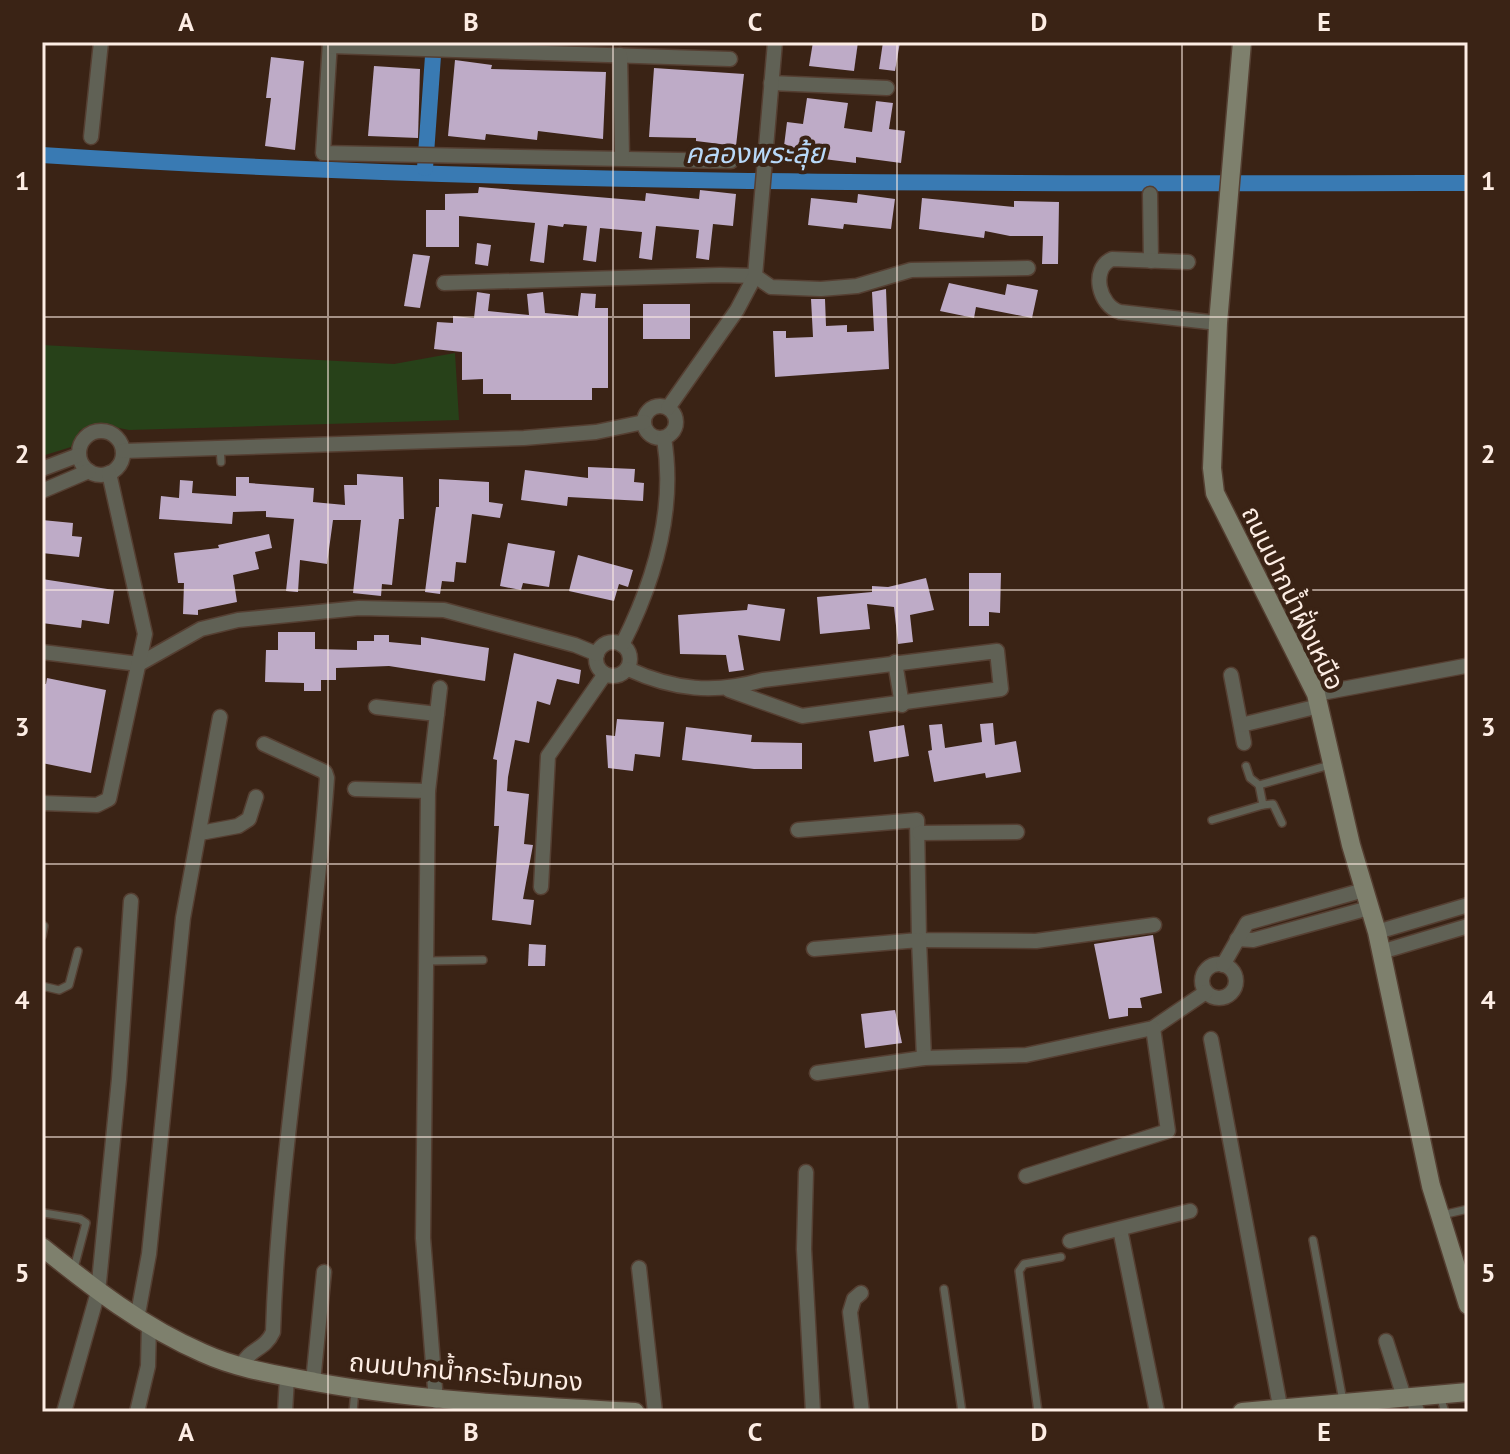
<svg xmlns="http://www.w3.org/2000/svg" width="1510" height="1454" font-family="'PT Sans','Noto Sans Thai',sans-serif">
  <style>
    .green { fill: #274119 }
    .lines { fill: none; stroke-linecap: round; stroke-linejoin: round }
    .canal { stroke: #397ab3; stroke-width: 16 }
    .building { fill: #beabc7 }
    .lane-casing { stroke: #553f32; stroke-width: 10 }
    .street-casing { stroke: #553f32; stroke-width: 17 }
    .secondary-casing { stroke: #553f32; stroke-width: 21 }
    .lane { stroke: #606155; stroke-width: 7 }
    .street { stroke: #606155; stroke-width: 14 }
    .secondary { stroke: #7e806d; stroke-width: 18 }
    .grid { fill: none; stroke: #fdede4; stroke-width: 2; stroke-opacity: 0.55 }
    .labels { text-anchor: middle; stroke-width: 8; stroke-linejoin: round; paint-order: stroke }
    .street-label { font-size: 26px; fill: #fdede4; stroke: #3a2315 }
    .water-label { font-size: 28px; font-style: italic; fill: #b8d9f9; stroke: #3a2315 }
    .neatline { fill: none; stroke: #fdede4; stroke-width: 3 }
    .grid-label { font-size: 26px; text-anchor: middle; font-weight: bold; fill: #fdede4 }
  </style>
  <rect width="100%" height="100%" fill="#3a2315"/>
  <path class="green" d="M42,345l352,19 61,-11 4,67 -330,10 -25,-5 -24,5 -9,17 -29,9z"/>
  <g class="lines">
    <g class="canal">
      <path d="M42,155c474,31 951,29 1426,28"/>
      <path d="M425,168l9,-126"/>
    </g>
  </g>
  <g class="building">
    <path d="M813,42h45l-4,29 -45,-5z"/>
    <path d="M883,42h17l-5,29 -16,-2z"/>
    <path d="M271,57l33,4 -9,89 -30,-4 6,-48h-5z"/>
    <path d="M455,60l37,5 -1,4 115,3 -3,67 -65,-8 -1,9 -51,-6 -1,6 -37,-4z"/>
    <path d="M374,66l46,3 -2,69 -50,-2z"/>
    <path d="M654,68l90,6 -8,72 -40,-5v-3l-47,-1z"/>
    <path d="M807,98l41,5 -4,25 28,4 4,-31 17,2 -4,26 16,2 -4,32 -45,-6v6l-73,-9 4,-32 16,2z"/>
    <path d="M479,187l166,14 1,-8 53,6 1,-9 36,4 -3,32 -20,-2 -4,36 -13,-2 3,-28 -43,-4 -4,34 -13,-2 3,-26 -42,-4 -4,34 -13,-2 4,-34 -23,-2 -1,3 -15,-2 -4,38 -14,-2 5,-38 -76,-7v31h-33v-37h19v-16l33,-1z"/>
    <path d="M858,194l37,5 -4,30 -47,-5 -1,5 -35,-4 3,-27 46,5z"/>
    <path d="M922,198l92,9v-6l45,1 -1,62h-16l1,-28h-33l-25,-5 -1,7 -65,-9z"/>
    <path d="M477,243l14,2 -3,21 -13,-2z"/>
    <path d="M413,254l17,2 -10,52 -16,-2z"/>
    <path d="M949,283l56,12 2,-11 31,6 -6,28 -56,-11 -2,11 -34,-7z"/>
    <path d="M886,289l3,80 -114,8 -2,-46h13v7l27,-1 -2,-38h14l1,27 21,-1v7l27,-1 -2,-39z"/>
    <path d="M477,292l13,2 -2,17 41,4 -2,-21 16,-2 2,21 33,3 3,-23 15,1 -1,14h13v80h-16v12h-81v-6h-28v-15l-21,1v-28l-28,-3 3,-27 16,1v-7l21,2z"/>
    <rect x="643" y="304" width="47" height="35"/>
    <path d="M588,467l47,2 -1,13 10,1 -1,18 -75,-4 -1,9 -46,-6 4,-30 63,8z"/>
    <path d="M357,474l46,3 1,42h-5l-7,66 -10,-1 -1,12 -28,-3 8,-73h-28l-6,44 -27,-4 -2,32 -12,-1 8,-72 -28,-2v-6l-33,1 -1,12 -73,-5 2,-23 18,2 1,-18 13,1 -1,12 44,3v-19h13v6l65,5 -1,14 32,3 -1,-20h13z"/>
    <path d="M439,479l50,3v20l14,2 -3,14 -28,-4 -6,49 -10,-1 -2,20 -12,-1 -2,13 -15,-2 11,-85h3z"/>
    <path d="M42,520l31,3 -1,13 10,1 -3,20 -37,-4z"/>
    <path d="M269,534l3,14 -17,4 4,17 -26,6 4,27 -39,8v5l-15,-1 1,-31h-6l-4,-30 45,-5 -1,-3z"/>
    <path d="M508,543l47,8 -6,36 -26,-4 -2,7 -21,-4z"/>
    <path d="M578,555l55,15 -5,17 -9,-3 -5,17 -45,-10z"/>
    <path d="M969,573h32l-1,40 -11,-1v14h-20z"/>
    <path d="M926,578l8,32 -24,5 3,27 -15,2 -4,-37 -27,-3 3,25 -50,5 -3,-37 55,-5v-6l16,1z"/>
    <path d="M42,579l72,11 -5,34 -27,-4 -1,8 -39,-5z"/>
    <path d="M748,604l37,5 -5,32 -42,-6 6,35 -15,2 -3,-17 -46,-1 -2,-39 69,-5z"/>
    <path d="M278,632h37v17l42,1v-9h17v-6h15v7l32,3v-8l68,11 -4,33 -96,-15 -53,2v12h-15v11h-17v-8l-39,-1 1,-32h12z"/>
    <path d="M514,653l67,17 -2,14 -22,-5 -7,26 -13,-4 -8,42 -14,-3 -7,37 -1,14 22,3 -5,50 9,1 -10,54 11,1 -3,25 -39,-5 7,-94h-5l3,-66 -4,-1z"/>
    <path d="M47,678l59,12 -15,83 -49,-10v-79h4z"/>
    <path d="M617,719l47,3 -4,35 -25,-3 -2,17 -25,-3 -2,-33 9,1z"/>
    <path d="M993,723l2,22 21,-4 5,31 -35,6 -1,-5 -51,9 -6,-31 4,-1 -3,-25 13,-1 3,24 37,-6 -2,-18z"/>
    <path d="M904,725l5,31 -35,6 -5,-31z"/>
    <path d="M686,727l66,8 -1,7 51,1v26h-48l-72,-9z"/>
    <path d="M1153,935l9,58 -22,5 2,10h-14v8l-19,3 -15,-75z"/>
    <path d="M529,944l17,1 -1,21h-17z"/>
    <path d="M895,1010l7,33 -37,5 -4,-34z"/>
  </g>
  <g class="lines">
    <defs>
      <g id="lane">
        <path d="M220,447l1,15"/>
        <path d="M1246,766l4,12 9,7 71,-20"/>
        <path d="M1259,785l4,20 10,-1 9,19"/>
        <path d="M1212,820l51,-15"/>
        <path d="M42,936l2,-10"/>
        <path d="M427,961l56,-1"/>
        <path d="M42,986l17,4 10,-5 9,-34"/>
        <path d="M44,1213l36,6 6,4 -13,49"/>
        <path d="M1442,1215l26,-6"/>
        <path d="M1313,1240l30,161"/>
        <path d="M944,1289l18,123"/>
        <path d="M1440,1396l5,16"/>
        <path d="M353,1412l2,-22"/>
        <path d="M1038,1412l-19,-141 5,-7 37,-7"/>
      </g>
      <g id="street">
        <path d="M330,42l-7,111 408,8"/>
        <path d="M330,46l400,13"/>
        <path d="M620,55l2,102"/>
        <path d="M771,83l116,5"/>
        <path d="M91,137l10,-95"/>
        <path d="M1150,194l1,67"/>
        <path d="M1188,262l-76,-3c-22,10 -13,47 8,53l98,11"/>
        <path d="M444,283l276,-8 35,1 16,11 50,2 36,-3 54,-16 117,-2"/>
        <circle cx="660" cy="422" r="16"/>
        <path d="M668,408l69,-98 18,-34 20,-234"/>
        <circle cx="101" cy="453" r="22"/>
        <path d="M123,451l401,-13 72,-6 48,-10"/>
        <path d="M42,469l37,-14"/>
        <path d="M42,491l47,-20"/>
        <circle cx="613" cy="659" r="17"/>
        <path d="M622,645c33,-65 54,-135 42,-207"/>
        <path d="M42,652l97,12 62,-35 37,-9 121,-12 85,2 131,35 22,9"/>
        <path d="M895,662l7,43"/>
        <path d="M628,669c46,21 86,25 135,11l234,-29 4,38 -199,27 -73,-26"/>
        <path d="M1231,675l13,68"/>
        <path d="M1316,694l149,-28"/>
        <path d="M376,707l61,7"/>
        <path d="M1241,725l78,-19"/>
        <path d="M355,789l73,2"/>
        <path d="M42,803l55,2 12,-6 36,-165 -36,-161"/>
        <path d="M798,830l119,-10 2,120 117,1 118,-16"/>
        <path d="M200,833l38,-7 11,-7 7,-22"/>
        <path d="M919,833l98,-1"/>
        <path d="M541,887l7,-131 57,-82"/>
        <path d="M1377,932l91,-27"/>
        <path d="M1237,939l16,1 116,-32"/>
        <path d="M814,949l105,-9 5,118"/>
        <path d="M1381,952l87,-26"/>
        <circle cx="1219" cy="981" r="17"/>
        <path d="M1223,965l24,-42 117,-33"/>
        <path d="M1211,1039l69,367"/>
        <path d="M817,1073l107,-15 102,-3 127,-27 53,-36"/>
        <path d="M806,1172l-2,77 9,163"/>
        <path d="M1026,1176l142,-45 -15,-103"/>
        <path d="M1120,1229l37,183"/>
        <path d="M1070,1241l120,-30"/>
        <path d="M639,1268l16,144"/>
        <path d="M861,1293l-7,6 -4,13 12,100"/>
        <path d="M137,1319l12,-65 34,-336 37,-201"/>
        <path d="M1386,1341l18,56"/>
        <path d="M242,1365c7,-16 23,-15 31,-33 6,-186 41,-369 54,-554l-2,-6 -61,-28"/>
        <path d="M313,1382l11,-110"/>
        <path d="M1413,1396l4,16"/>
        <path d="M436,1401l-13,-163 5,-447 12,-103"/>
        <path d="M64,1412l34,-120 21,-213 12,-178"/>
        <path d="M137,1412l11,-46 1,-41"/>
        <path d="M285,1412l2,-34"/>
      </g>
      <g id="secondary">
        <path d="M1242,42l-24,281 -6,145 3,25 101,201 35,151 26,87 54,254 37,119"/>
        <path d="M42,1247c51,41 101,80 161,106 35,16 75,22 112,29 106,19 212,24 320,30"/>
        <path d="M1242,1412l226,-20"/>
      </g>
    </defs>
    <use href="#lane" class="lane-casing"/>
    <use href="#street" class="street-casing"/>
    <use href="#secondary" class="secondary-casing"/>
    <use href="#lane" class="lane"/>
    <use href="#street" class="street"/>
    <use href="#secondary" class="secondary"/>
  </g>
  <path class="grid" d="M328,42v1370M613,42v1370M897,42v1370M1182,42v1370M42,317h1426M42,590h1426M42,864h1426M42,1137h1426"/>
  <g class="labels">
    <g class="street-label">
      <text transform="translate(1293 598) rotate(64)" y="9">ถนนปากน้ำฝั่งเหนือ</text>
      <text transform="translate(466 1372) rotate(5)" y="9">ถนนปากน้ำกระโจมทอง</text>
    </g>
    <g class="water-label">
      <text x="755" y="163">คลองพระลุ้ย</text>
    </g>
  </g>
  <rect width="1510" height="1454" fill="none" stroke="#3a2315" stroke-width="88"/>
  <rect x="44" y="44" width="1422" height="1366" class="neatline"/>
  <g class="grid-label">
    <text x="186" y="31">A</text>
    <text x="471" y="31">B</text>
    <text x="755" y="31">C</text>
    <text x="1039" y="31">D</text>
    <text x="1324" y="31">E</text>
    <text x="22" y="190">1</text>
    <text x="1488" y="190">1</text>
    <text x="22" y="463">2</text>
    <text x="1488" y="463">2</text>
    <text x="22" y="736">3</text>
    <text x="1488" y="736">3</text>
    <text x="22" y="1009">4</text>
    <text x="1488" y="1009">4</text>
    <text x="22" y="1282">5</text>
    <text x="1488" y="1282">5</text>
    <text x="186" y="1441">A</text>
    <text x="471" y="1441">B</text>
    <text x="755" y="1441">C</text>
    <text x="1039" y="1441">D</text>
    <text x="1324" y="1441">E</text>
  </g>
</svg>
